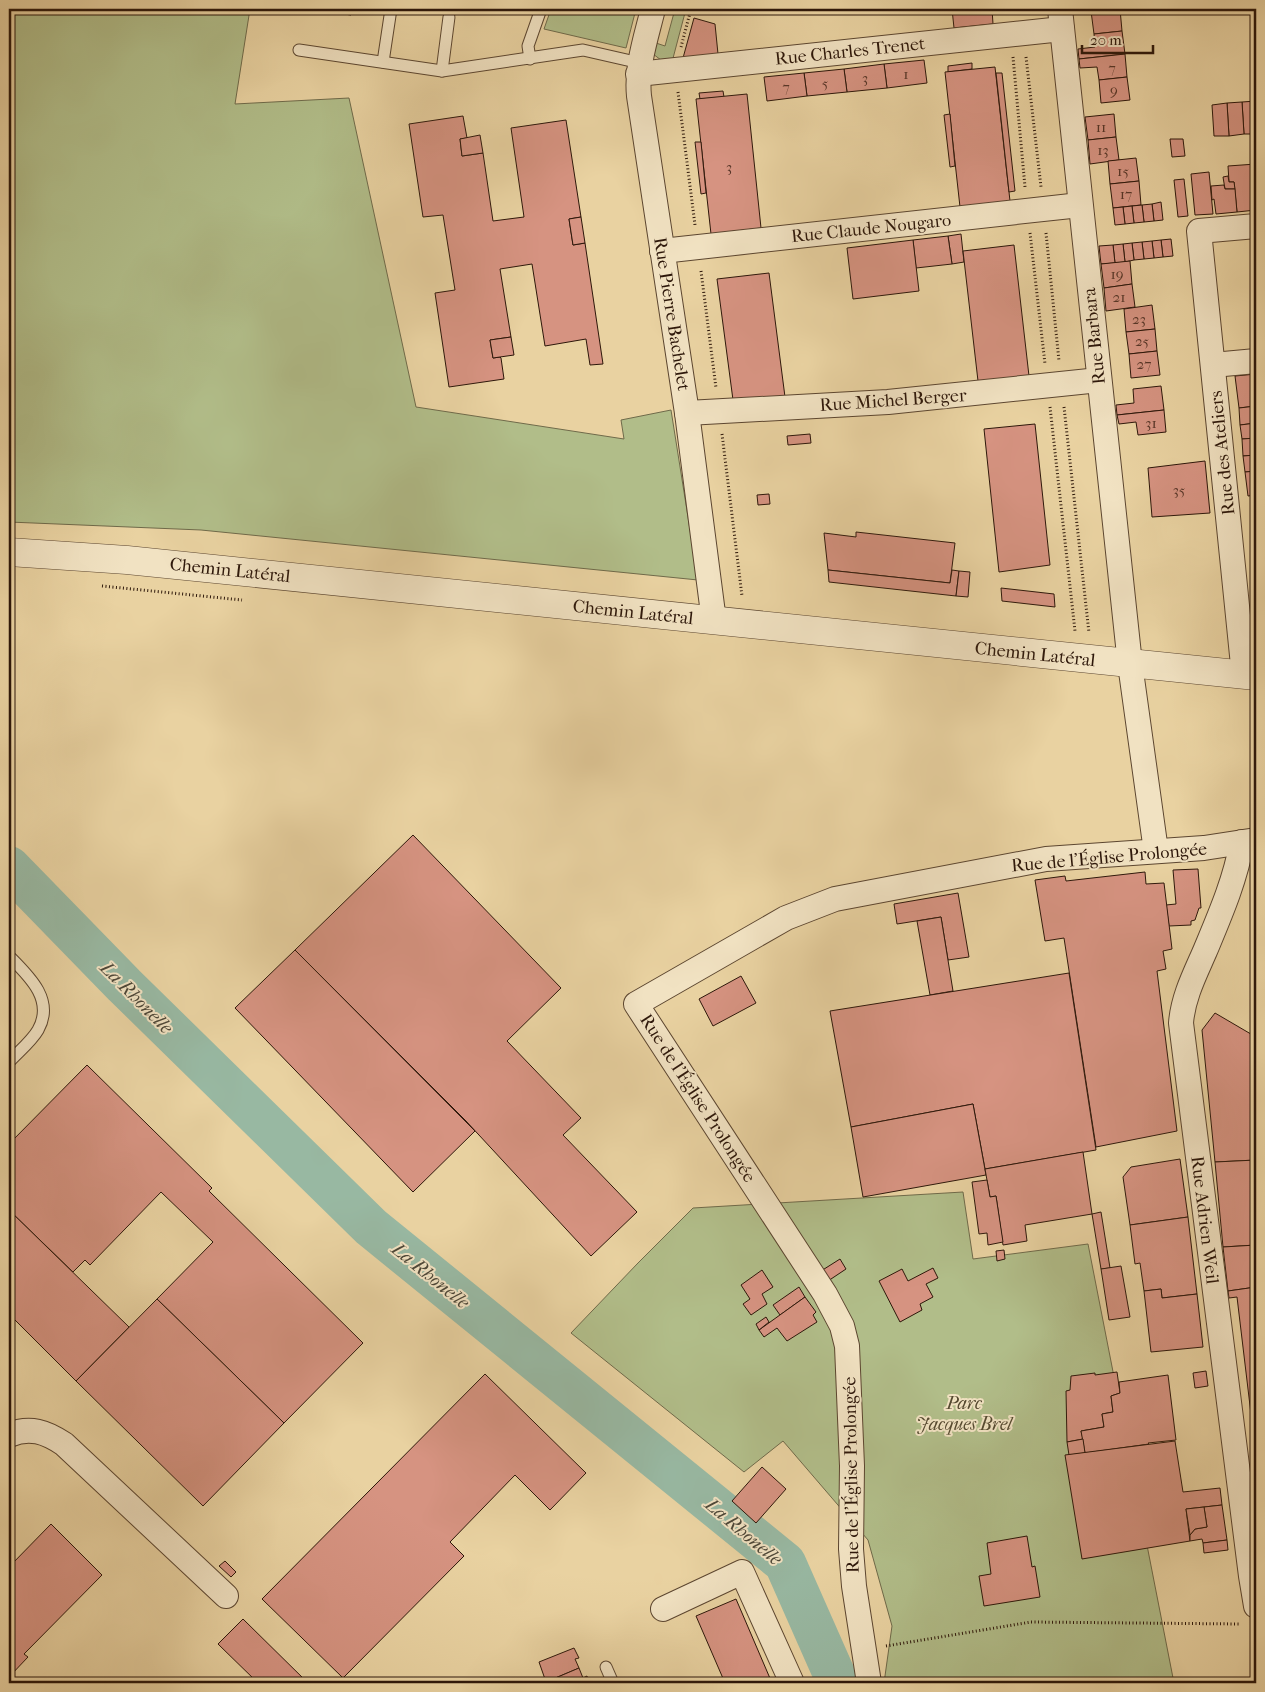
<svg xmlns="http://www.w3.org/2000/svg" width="1265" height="1692" font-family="'IM FELL French Canon',serif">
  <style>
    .green { fill: #b1bd89; stroke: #6f6a4a }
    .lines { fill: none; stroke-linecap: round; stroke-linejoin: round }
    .river { stroke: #98b8a2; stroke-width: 42 }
    .building { fill: #d69381; stroke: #2d170a }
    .service-casing { stroke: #5c4630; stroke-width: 13 }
    .minor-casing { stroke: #5c4630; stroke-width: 26 }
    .tertiary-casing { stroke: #5c4630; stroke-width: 29 }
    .path { stroke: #2d170a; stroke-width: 3; stroke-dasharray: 1 2.5; stroke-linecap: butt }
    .service { stroke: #f1e2c2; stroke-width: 11 }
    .minor { stroke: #f1e2c2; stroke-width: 24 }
    .tertiary { stroke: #f1e2c2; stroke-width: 28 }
    .labels { text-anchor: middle; stroke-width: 4; stroke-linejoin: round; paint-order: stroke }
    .number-label { font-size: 15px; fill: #573628 }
    .street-label { font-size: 18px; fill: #2d170a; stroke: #f1e2c2 }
    .park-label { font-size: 18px; font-style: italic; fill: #554930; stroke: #f1e2c2 }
    .water-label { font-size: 19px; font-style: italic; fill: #4d4738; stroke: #f1e2c2 }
  </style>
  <rect width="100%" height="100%" fill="#e9d2a1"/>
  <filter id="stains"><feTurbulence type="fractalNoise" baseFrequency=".004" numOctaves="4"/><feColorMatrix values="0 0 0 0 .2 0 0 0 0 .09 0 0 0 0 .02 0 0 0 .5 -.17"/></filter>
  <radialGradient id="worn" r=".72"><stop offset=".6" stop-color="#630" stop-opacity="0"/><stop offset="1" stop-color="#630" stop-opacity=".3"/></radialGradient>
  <g class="green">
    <path d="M9,9h241l-15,95 114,-6 67,309 208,32 -3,-19 50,-10 27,170 -497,-50 -192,-8z"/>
    <path d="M551,9h85l-10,39 -82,-19z"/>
    <path d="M675,9h11l-14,53 -11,-2 -8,-6v-12l12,4z"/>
    <path d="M963,1192l10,67 115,-15 86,439h-290l8,-57 -24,-86 -85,-99 -39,31 -173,-139 67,-70 55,-55z"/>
  </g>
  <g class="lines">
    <path class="river" d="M9,867l115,118 247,242 414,336 53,120"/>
  </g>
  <g class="building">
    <path d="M310,9h42l-1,6z"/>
    <path d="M952,9h40l1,15 -39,4z"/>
    <path d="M1112,9h8l2,22 -28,3 -3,-23z"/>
    <path d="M694,18l21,6 3,30 -35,4z"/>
    <path d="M1122,31l3,23 -46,5 -1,-10 17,-2 -1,-13z"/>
    <path d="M1125,54l2,23 -28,3 -2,-13 -17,1 -1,-9z"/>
    <path d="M924,60l3,23 -40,5 -3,-24z"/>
    <path d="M972,63v6l-24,3v-6z"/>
    <path d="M884,64l3,24 -40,4 -3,-23z"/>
    <path d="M995,67l15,134 -50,6 -15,-135z"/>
    <path d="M844,69l3,23 -40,4 -3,-23z"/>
    <path d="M804,73l3,23 -40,5 -3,-24z"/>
    <path d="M996,73h6l13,118 -6,1z"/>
    <path d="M1127,77l3,23 -29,3 -2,-23z"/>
    <path d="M723,91l1,6 -24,2 -1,-6z"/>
    <path d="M747,94l14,134 -50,6 -15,-135z"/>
    <path d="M1256,101v33h-12l-2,-32z"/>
    <path d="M1242,102l2,32 -15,2 -2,-33z"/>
    <path d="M1227,103l2,33h-15l-2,-31z"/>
    <path d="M950,114l5,52 -5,1 -6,-52z"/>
    <path d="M1114,114l2,23 -28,3 -3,-23z"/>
    <path d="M463,116l4,22 -7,1 2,17 21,-3 10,68 31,-4 -13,-89 55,-8 15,97 -12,2 4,26 12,-2 18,121 -13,1 -4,-26 -41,7 -13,-82 -32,5 11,68 -21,3 3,18 7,-1 1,1 3,21 -55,8 -14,-94 20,-3 -12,-75 -20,2 -14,-93z"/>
    <path d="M480,135l3,18 -21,3 -2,-17z"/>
    <path d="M1116,137l3,23 -29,4 -2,-24z"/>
    <path d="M1170,139h13l2,17 -13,1z"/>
    <path d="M695,142h6l5,51 -5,1z"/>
    <path d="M1136,158l3,23 -29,3 -2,-23z"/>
    <path d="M1256,164v46l-19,2 -3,-30h-5l-1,-16z"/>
    <path d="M1209,172l4,42 -18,1 -4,-41z"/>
    <path d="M1228,176l1,6h5l1,7h-10l-2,-12z"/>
    <path d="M1184,179l4,37 -10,1 -4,-37z"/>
    <path d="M1139,181l2,24 -28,3 -3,-24z"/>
    <path d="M1224,185l1,4h10l2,23 -21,2 -2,-15 -2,1 -1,-14z"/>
    <path d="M1161,202l2,18 -9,1 -2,-17z"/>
    <path d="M1152,204l2,17 -10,1 -2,-17z"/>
    <path d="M1142,205l2,17 -10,1 -2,-17z"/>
    <path d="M1132,206l2,17 -9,1 -2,-17z"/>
    <path d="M1123,207l2,17 -10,1 -2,-17z"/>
    <path d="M581,217l4,26 -12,2 -4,-26z"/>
    <path d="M961,234l3,28 -12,2 -4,-28z"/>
    <path d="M948,236l4,28 -36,4 -3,-28z"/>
    <path d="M1171,239l2,17 -10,1 -2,-17z"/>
    <path d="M913,240l6,51 -66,8 -6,-51z"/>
    <path d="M1161,240l2,17 -9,1 -2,-17z"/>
    <path d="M1152,241l2,17 -10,1 -2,-17z"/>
    <path d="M1142,242l2,17 -10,1 -2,-17z"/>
    <path d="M1132,243l2,17 -9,2 -2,-18z"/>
    <path d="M1123,244l2,18 -10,1 -2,-18z"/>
    <path d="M1014,245l15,131 -51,5 -15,-130z"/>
    <path d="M1113,245l2,18 -14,1 -2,-18z"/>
    <path d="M1130,261l2,23 -28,4 -3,-24z"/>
    <path d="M769,273l16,124 -52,3 -16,-121z"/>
    <path d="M1132,284l3,23 -29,4 -2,-23z"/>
    <path d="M1152,305l3,24 -29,3 -2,-23z"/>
    <path d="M1155,329l2,22 -28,3 -3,-22z"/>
    <path d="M511,337l3,18 -21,3 -3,-18z"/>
    <path d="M1157,351l3,24 -29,3 -2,-24z"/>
    <path d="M1256,374v32l-17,2 -4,-32z"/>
    <path d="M1161,386l3,24 -47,5 -1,-10 18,-2 -1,-14z"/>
    <path d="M1256,406v17l-16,2 -1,-17z"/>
    <path d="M1164,410l2,22 -28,3 -2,-13 -17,2 -2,-9z"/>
    <path d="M1256,423v15l-14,1 -2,-14z"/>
    <path d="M1035,424l15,141 -51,7 -15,-143z"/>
    <path d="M810,434l1,9 -23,2 -1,-9z"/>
    <path d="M1256,438v17l-13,1 -1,-17z"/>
    <path d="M1256,455v16l-11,1 -2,-16z"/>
    <path d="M1205,461l5,52 -58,4 -4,-49z"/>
    <path d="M1256,471v24l-8,1 -3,-24z"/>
    <path d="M769,494l1,10 -12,1 -1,-10z"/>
    <path d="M856,532l99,11 -5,40 -122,-13 -4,-37 32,4z"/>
    <path d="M828,570l122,13 2,-13 7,1 -3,25 -127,-14z"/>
    <path d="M959,571l11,1 -2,25 -12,-1z"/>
    <path d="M1001,588l53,6 1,13 -53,-6z"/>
    <path d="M413,835l148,153 -54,53 74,77 -18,17 74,77 -46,44 -125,-135 -171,-171z"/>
    <path d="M1198,869l3,39h-2l-4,12 -4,1v4l-22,1 -3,-21 10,-1 -3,-34z"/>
    <path d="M1145,872l1,12 18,-1 8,66 -9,2 3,18 -9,2 20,160 -81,16 -32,-209 -19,3 -10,-61 30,-4 1,5z"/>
    <path d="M958,893l11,64 -21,3 -7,-43 -44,7 -3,-20z"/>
    <path d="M941,917l12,74 -23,4 -13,-74z"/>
    <path d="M295,950l180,181 -62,61 -178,-184z"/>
    <path d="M1069,973l27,177 -111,19 -12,-65 -122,23 -21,-116z"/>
    <path d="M741,976l15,27 -43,23 -14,-27z"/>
    <path d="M1215,1013l41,24v123l-41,2 -13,-132z"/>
    <path d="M87,1065l125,123 -3,3 154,152 -79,80 -127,-124 56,-57 -52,-50 -71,73 -5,-5 -12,12 -64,-62v-66z"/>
    <path d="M973,1104l13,71 -123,22 -12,-70z"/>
    <path d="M1083,1152l9,62 -67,11 2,16 -24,4 -7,-49 -6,1 -5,-28z"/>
    <path d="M1180,1159l8,58 -58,8 -7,-48 8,-10z"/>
    <path d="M1256,1160v85l-33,2 -8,-85z"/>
    <path d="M987,1180l3,17 6,-1 7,46 -15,3 -1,-12 -8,1 -7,-52z"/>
    <path d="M9,1210l120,117 -53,54 -67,-67z"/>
    <path d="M1101,1212l9,56 -9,1 -9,-55z"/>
    <path d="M1188,1217l9,77 -35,4 -1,-9 -17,2 -4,-28 -5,1 -5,-39z"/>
    <path d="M1256,1245v42l-28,4 -5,-44z"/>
    <path d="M1004,1250l1,9 -8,2 -1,-10z"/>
    <path d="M840,1259l6,10 -18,12 -7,-10z"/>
    <path d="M1121,1266l9,51 -21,3 -8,-51z"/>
    <path d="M933,1268l5,10 -12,6 7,13 -13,7 2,6 -22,12 -21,-41 23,-12 6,12z"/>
    <path d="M762,1270l11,17 -11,7 5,10 -16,11 -8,-11 7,-5 -9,-14z"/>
    <path d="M799,1287l6,10 -25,18 -7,-10z"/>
    <path d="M1256,1287v169l-19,-159 -8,1 -1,-7z"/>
    <path d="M1161,1289l1,9 35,-4 6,53 -52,5 -7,-61z"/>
    <path d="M805,1297l11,15 -3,3 4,7 -30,19 -10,-13 -13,9 -5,-7z"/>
    <path d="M157,1299l127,124 -81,83 -127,-125z"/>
    <path d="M766,1317l3,5 -10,8 -3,-6z"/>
    <path d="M1206,1371l2,15 -13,2 -2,-15z"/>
    <path d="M1117,1372l3,21 -9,3 2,16 -11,2 2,13 -23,4 2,8 -16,3 -1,-51 4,-1 1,-14 24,-3v2z"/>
    <path d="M485,1374l101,99 -36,37 -35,-35 -65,67 14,14 -121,122 -81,-79z"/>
    <path d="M1168,1375l8,65 -28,3 1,1 -64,9 -4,-22 23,-4 -2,-13 11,-2 -2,-16 9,-3 -1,-11z"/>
    <path d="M1083,1439l2,14 -16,2 -2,-13z"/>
    <path d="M1175,1441l8,51 37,-4 2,17 -36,4 4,32 -108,18 -17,-104z"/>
    <path d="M762,1467l24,22 -30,34 -24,-22z"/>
    <path d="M1222,1505l5,35 -24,3 -1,-4 -12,2v-6l5,-6 12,-2 -3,-20z"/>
    <path d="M1204,1507l3,20 -12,2 -5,6 -4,-26z"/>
    <path d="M51,1524l51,51 -78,79 4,3 -19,20v-110z"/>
    <path d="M1027,1536l5,31 3,-1 5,31 -56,9 -5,-30 12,-2 -4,-31z"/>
    <path d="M1227,1540l1,10 -24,3 -1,-10z"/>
    <path d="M225,1561l11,11 -5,5 -12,-11z"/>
    <path d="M736,1599l36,84h-47l-29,-67z"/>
    <path d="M243,1619l65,64h-50l-40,-39z"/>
    <path d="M574,1648l5,10 -4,1 4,9 -33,14 -7,-20z"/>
    <path d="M579,1668l4,10 4,-2 2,7h-42l-1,-1z"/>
  </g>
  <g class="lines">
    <defs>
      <g id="service">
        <path d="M299,50l143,21 141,-21 57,13"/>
        <path d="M530,59l-2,-13 13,-37"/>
        <path d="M383,62l8,-53"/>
        <path d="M442,71l7,-54"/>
        <path d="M9,956c20,20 46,44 29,74 -7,12 -20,22 -29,32"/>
        <path d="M606,1667l7,16"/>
      </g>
      <g id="minor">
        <path d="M653,9c-7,29 -17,57 -14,87l48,317 27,208"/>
        <path d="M1060,9l70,655 26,187"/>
        <path d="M638,74l424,-45"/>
        <path d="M662,251l418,-46"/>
        <path d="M1213,365l43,-4"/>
        <path d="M687,413l201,-11 211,-22"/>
        <path d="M1244,675l-45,-444 57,-5"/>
        <path d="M1242,842c-7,39 -22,73 -37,109 -10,23 -22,46 -24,72l70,553 5,30"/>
        <path d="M9,1435c21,-9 37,-3 55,9l162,152"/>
        <path d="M663,1609l79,-37 50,111"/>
        <path d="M869,1683l-15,-97 -3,-37 1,-83 -5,-120 -5,-20 -17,-32 -189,-290 150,-86 49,-19 211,-40 158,-11 52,-8"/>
      </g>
      <path id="tertiary" d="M9,552l118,8 1129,116"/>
    </defs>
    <use href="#service" class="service-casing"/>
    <use href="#minor" class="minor-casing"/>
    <use href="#tertiary" class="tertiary-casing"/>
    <g class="path">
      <path d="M681,47l10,-38"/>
      <path d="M1013,57l12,130"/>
      <path d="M1026,57l15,130"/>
      <path d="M678,92l17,133"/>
      <path d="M1030,233l15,131"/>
      <path d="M1046,233l13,128"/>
      <path d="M701,271l15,117"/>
      <path d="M1050,407l25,224"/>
      <path d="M1064,407l25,226"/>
      <path d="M722,434l20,162"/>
      <path d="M102,586l140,14"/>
      <path d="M886,1646l145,-24 210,2"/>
    </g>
    <use href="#service" class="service"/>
    <use href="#minor" class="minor"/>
    <use href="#tertiary" class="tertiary"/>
  </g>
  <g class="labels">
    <g class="number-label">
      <text x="1112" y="73">7</text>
      <text x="906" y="79">1</text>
      <text x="865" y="83">3</text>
      <text x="825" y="88">5</text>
      <text x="786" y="92">7</text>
      <text x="1114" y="95">9</text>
      <text x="1101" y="132">11</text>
      <text x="1103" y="155">13</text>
      <text x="729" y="172">3</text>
      <text x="1123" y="176">15</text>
      <text x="1126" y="199">17</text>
      <text x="1117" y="279">19</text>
      <text x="1119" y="302">21</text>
      <text x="1139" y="324">23</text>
      <text x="1142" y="346">25</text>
      <text x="1144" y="369">27</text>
      <text x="1151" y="428">31</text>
      <text x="1179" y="495">35</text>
    </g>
    <g class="street-label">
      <text transform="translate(850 51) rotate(-6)" y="6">Rue Charles Trenet</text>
      <text transform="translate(871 228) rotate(-6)" y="6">Rue Claude Nougaro</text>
      <text transform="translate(672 314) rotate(81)" y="6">Rue Pierre Bachelet</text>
      <text transform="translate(1094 336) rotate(-96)" y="6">Rue Barbara</text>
      <text transform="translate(893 400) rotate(-4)" y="6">Rue Michel Berger</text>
      <text transform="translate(1222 453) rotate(-96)" y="6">Rue des Ateliers</text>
      <text transform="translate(230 570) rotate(6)" y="6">Chemin Latéral</text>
      <text transform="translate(633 612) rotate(6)" y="6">Chemin Latéral</text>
      <text transform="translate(1035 654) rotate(6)" y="6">Chemin Latéral</text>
      <text transform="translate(1109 857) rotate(-5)" y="6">Rue de l'Église Prolongée</text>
      <text transform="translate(698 1098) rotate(57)" y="6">Rue de l'Église Prolongée</text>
      <text transform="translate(1205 1220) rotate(83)" y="6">Rue Adrien Weil</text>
      <text transform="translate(851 1475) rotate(-91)" y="6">Rue de l'Église Prolongée</text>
    </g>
    <g class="park-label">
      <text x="964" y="1409">Parc<tspan x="964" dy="21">Jacques Brel</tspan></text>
    </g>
    <g class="water-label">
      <text transform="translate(137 997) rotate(45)" y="7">La Rhonelle</text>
      <text transform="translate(431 1275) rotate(39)" y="7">La Rhonelle</text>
      <text transform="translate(744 1531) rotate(40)" y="7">La Rhonelle</text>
    </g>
  </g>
  <rect width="1265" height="1692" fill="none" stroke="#e9d2a1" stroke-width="30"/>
  <rect x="10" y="10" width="1245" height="1672" fill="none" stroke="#2d170a" stroke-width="2.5"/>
  <rect x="15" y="15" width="1235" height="1662" fill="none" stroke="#2d170a"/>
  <path d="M1082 45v8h71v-8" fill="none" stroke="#2d170a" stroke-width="2.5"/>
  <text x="1090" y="45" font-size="15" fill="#2d170a" stroke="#f1e2c2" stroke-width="4" paint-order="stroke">20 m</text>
  <rect width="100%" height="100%" filter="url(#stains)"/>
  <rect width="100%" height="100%" fill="url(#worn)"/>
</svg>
